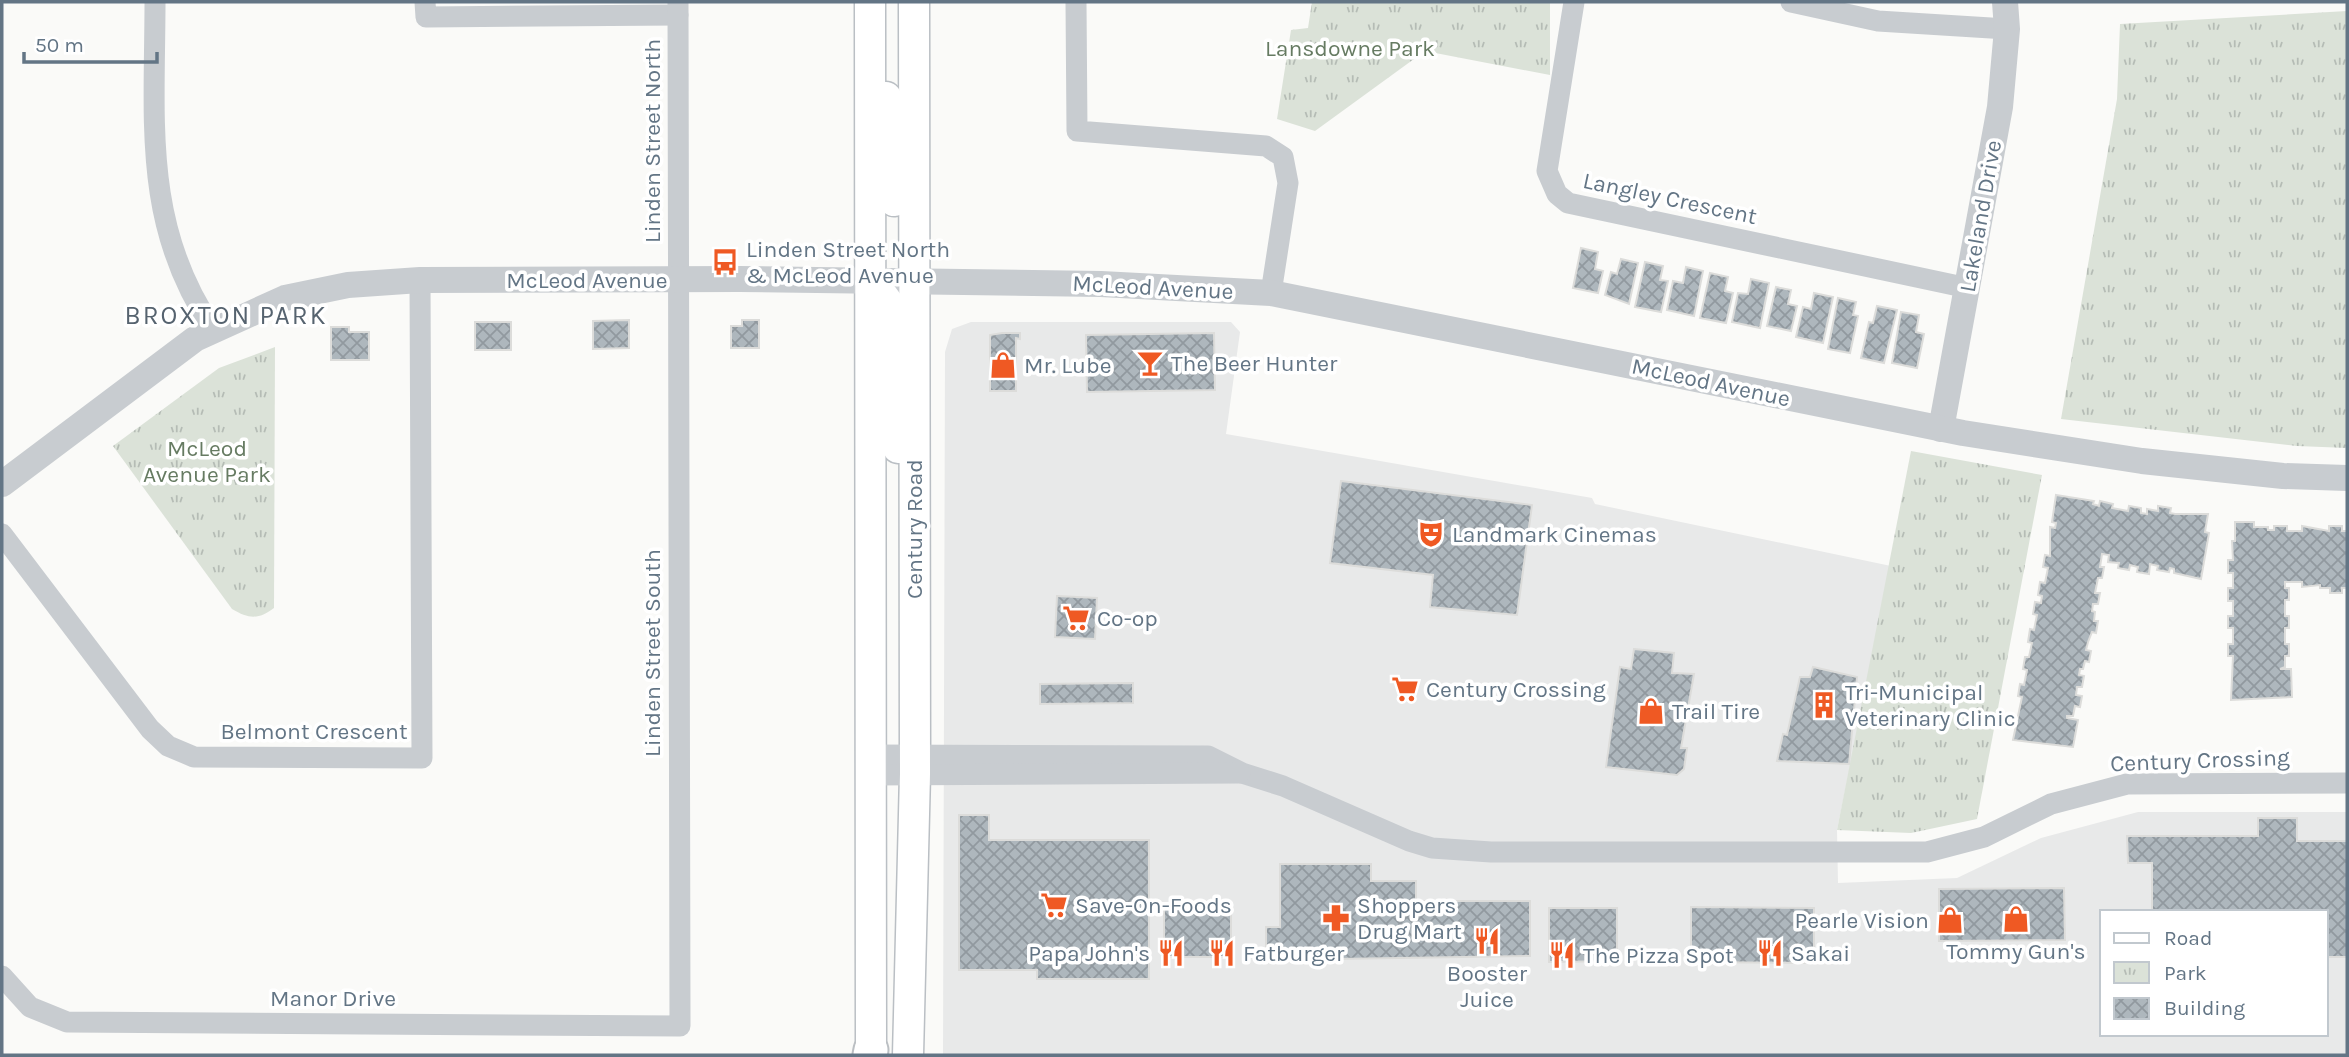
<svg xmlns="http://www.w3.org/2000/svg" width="2349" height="1057" font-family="Karla,sans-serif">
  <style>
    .built { fill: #e8e9e9; fill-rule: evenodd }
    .park { fill: url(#park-tufts) }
    .building { fill: url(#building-cross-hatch); stroke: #dcdcda; stroke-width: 2 }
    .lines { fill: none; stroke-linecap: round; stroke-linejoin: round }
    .secondary-casing { stroke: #babfc4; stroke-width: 33 }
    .primary-casing { stroke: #bbbfc3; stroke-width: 37 }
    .minor { stroke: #c8ccd0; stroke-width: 21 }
    .tertiary { stroke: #c8ccd0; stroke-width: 26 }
    .secondary { stroke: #fff; stroke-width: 30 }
    .primary { stroke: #fff; stroke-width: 33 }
    .labels { text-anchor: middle; stroke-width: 7; stroke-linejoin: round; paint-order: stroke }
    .park-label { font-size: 23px; fill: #667b62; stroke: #fff }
    .street-label { font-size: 23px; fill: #637585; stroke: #fff }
    .poi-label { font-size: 23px; fill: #637585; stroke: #fff; text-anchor: start }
    .quarter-label { font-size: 26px; letter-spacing: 2px; fill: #56636f; stroke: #fff }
  </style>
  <defs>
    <pattern id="park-tufts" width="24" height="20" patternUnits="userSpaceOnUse" patternTransform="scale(1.75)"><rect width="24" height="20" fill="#dbe2d8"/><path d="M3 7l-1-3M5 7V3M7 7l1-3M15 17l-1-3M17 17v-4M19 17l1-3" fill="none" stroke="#b5bcb5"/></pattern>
    <pattern id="building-cross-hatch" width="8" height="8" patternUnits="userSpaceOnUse" patternTransform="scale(1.75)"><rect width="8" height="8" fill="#aeb7bd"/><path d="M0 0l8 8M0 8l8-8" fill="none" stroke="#91999f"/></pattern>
  </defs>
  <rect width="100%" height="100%" fill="#fafaf8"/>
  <path class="built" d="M971,322h260l9,10 -14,102 366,64 3,6 296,62 -54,264 1,53 119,-5 84,-40 97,-26h209v243h-1404l2,-703 7,-23zM2102,912h224v122h-224z"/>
  <g class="park">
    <path d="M1312,2h238v73l-125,-24 -110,80 -38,-12 14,-89 17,-2z"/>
    <path d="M2347,11v437l-50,-2 -236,-27 56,-320 3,-75z"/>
    <path d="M275,347l-1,261c-16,12 -25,11 -42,1l-119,-163 106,-78z"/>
    <path d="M1911,451l131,24 -65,344 -66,14 -74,-3z"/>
  </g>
  <g class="building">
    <path d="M1581,248l17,4 -3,17 8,2 -5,22 -25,-5z"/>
    <path d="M1621,259l17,4 -9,41 -24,-9 6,-23 6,2z"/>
    <path d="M1645,262l18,4 -3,14 8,1 -7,31 -26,-5z"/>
    <path d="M1686,267l17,4 -9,45 -27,-6 6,-29 10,2z"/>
    <path d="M1710,273l18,4 -3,14 8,2 -7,30 -26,-5z"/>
    <path d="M1751,279l18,4 -9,45 -28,-6 6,-29 10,1z"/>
    <path d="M1776,287l15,3 -3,14 9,2 -6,25 -24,-5z"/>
    <path d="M1814,293l19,4 -10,46 -27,-6 7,-30 8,2z"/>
    <path d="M1838,298l18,4 -3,13 5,1 -8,37 -22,-4z"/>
    <path d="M1877,306l20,4 -13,53 -23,-5 8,-36 4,1z"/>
    <path d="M1901,312l18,3 -3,17 8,2 -7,34 -25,-5z"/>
    <path d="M629,320v28l-36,1v-28z"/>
    <path d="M742,320h17v28h-28v-22h11z"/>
    <rect x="475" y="322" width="36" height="28"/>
    <path d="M331,327h18v5h20v28h-38z"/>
    <path d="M1002,333h18v6l-4,-1v53h-26v-56z"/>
    <path d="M1214,333l1,57 -128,2 -1,-57z"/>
    <path d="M1341,481l191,24 -15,110 -87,-8 3,-32 -103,-12z"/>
    <path d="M2056,495l38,6 -1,3 6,2 1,-5 13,3 -1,4 16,3 1,-5 12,2v5l6,1v-5l11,2v-5l13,2 -1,5 5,1h33l-3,18 4,1 -8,46 -27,-6v-4l-4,-1 -1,4 -12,-2 1,-4 -8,-2 -1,10 -12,-2 1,-5 -8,-2 -1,5 -11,-2 1,-5 -11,-1 1,-7 -7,-1 -2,13h4l-2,11h-4l-3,15h5l-2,11h-5l-1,7 3,1 -1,9h4l-2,12 -4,-1 -4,10 -2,8 5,1 -2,11 -4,-1 -2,8h-3l-1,6 5,1 -2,11h-5l-1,8 6,1 -2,11 -5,-1 -2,10h-6v2l11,2 -5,27 -60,-7 9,-43 -4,-1 2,-12 4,1 3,-15 -4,-1 2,-12h4l3,-14 -4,-1 2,-13 4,1 3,-15 -4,-1 2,-12 6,1 1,-7 -4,-1 2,-13 5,1 3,-15 -5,-1 2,-12 5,1v-29l5,1 1,-5 -4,-1z"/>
    <path d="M2235,522h19v5h14v3h6v-4h13v5h15v-5l27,5v-5h13v5h5v57h-5v5h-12v-5h-10v-3l-18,2v-5h-17v6h4v12h-4v16h4v12h-4v16h4v12h-4v11l-5,2h11l1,28 -61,3 2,-44h-5v-12h5v-16h-5v-12h5v-15h-5v-13h5v-15h-5v-13h5l-1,-19h3z"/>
    <path d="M1057,596l40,2 -2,41 -40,-2z"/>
    <path d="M1634,649l40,4 -2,20 22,1 -13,74h6l-3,21 -7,6 -71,-8 14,-100 11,2z"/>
    <path d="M1813,667l44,10 -8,87 -72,-3 6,-27 4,1 13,-58h10z"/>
    <path d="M1133,683v20l-93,1v-20z"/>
    <path d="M959,815h30v25h160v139h-112v-9h-78z"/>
    <path d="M2258,818h39v23h50v116h-21v-45h-174v-49h-24l-1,-27h131z"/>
    <path d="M1280,864h91v17h45v20h114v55l-264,4v-33h14z"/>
    <path d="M2064,888l1,52 -126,1v-52z"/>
    <path d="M1691,907l123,1v55l-123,-1z"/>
    <path d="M1549,908h68v53l-68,1z"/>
    <path d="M1164,909l67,1v47h-67z"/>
  </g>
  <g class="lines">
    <defs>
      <g id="secondary">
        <path d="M870,2l1,1053"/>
        <path d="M886,97l8,104"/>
        <path d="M876,286l13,18 2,83 7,61"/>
        <path d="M908,1055l7,-281 -1,-772"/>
      </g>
      <path id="primary" d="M870,1055l1,-5"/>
    </defs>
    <use href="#secondary" class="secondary-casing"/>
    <use href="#primary" class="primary-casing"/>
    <g class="minor">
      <path d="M155,2c0,118 -13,224 58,327"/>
      <path d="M425,2l1,15 252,-2"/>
      <path d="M1076,2l1,129 189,15 17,11 5,26 -17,110"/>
      <path d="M1574,2l-27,169 10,23 11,9 400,85"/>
      <path d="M1791,2l87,19 129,8"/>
      <path d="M2,534l148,195 18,17 26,11 228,1 -2,-478"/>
      <path d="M871,755l337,1 34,17 41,13 126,55 23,7 59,4h436l57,-15 67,-33 76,-20 220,-1"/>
      <path d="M871,775l369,-2"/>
      <path d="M2,976l28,31 37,15 613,4 -2,-1024"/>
    </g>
    <g class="tertiary">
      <path d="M1941,429l59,-322 7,-78 -2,-27"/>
      <path d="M2,484l193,-145 90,-41 63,-13 72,-5 319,-1 362,5 170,9 692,140 179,28 141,15 64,2"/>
    </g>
    <use href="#secondary" class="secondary"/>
    <use href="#primary" class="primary"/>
  </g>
  <defs>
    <symbol id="bus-bare" viewBox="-9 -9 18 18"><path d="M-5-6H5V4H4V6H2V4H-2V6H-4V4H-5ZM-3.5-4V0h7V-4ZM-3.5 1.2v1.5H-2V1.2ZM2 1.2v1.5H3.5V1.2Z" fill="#ef5923" stroke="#fff" stroke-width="2.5" paint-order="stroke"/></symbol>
    <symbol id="bar-bare" viewBox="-9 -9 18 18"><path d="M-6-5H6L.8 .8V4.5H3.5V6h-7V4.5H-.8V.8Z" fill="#ef5923" stroke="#fff" stroke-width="2.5" paint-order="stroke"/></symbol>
    <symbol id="shop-bare" viewBox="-9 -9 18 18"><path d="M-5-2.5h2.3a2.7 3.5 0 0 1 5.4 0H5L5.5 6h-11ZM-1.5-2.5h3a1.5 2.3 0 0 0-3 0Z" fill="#ef5923" stroke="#fff" stroke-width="2.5" paint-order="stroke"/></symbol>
    <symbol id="theatre-bare" viewBox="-9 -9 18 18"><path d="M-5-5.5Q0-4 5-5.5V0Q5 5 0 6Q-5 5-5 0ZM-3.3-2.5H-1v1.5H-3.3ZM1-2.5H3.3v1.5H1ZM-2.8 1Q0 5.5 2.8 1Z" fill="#ef5923" stroke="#fff" stroke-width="2.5" paint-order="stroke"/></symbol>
    <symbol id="supermarket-bare" viewBox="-9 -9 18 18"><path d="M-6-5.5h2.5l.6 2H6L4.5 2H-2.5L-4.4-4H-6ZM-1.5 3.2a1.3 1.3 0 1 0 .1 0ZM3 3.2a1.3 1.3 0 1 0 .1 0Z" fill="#ef5923" stroke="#fff" stroke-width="2.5" paint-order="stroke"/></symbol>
    <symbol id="building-bare" viewBox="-9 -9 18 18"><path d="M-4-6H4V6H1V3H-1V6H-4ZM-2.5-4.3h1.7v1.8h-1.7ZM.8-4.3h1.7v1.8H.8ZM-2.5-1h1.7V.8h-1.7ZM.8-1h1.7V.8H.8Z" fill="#ef5923" stroke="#fff" stroke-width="2.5" paint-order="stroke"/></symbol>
    <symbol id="pharmacy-bare" viewBox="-9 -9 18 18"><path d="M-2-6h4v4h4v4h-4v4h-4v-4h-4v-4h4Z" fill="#ef5923" stroke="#fff" stroke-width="2.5" paint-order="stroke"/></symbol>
    <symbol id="restaurant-bare" viewBox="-9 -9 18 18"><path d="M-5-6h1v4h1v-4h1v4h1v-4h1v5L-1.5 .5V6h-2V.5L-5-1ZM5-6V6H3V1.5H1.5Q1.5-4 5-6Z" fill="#ef5923" stroke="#fff" stroke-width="2.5" paint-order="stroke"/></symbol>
  </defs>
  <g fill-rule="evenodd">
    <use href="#bus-bare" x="706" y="243" width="38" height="38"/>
    <use href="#bar-bare" x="1131" y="344" width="38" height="38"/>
    <use href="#shop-bare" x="984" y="346" width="38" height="38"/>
    <use href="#theatre-bare" x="1412" y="515" width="38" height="38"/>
    <use href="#supermarket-bare" x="1057" y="599" width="38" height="38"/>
    <use href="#supermarket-bare" x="1386" y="670" width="38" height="38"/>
    <use href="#building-bare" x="1805" y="686" width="38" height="38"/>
    <use href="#shop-bare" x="1632" y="692" width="38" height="38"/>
    <use href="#supermarket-bare" x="1035" y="886" width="38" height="38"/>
    <use href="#pharmacy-bare" x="1317" y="899" width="38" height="38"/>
    <use href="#shop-bare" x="1997" y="900" width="38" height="38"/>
    <use href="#shop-bare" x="1931" y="901" width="38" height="38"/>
    <use href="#restaurant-bare" x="1468" y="922" width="38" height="38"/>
    <use href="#restaurant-bare" x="1152" y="934" width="38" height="38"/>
    <use href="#restaurant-bare" x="1203" y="934" width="38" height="38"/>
    <use href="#restaurant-bare" x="1751" y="934" width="38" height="38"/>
    <use href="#restaurant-bare" x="1543" y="936" width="38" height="38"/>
  </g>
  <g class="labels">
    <g class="park-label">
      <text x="1350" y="56">Lansdowne Park</text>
      <text x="207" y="456">McLeod<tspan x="207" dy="26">Avenue Park</tspan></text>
    </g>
    <g class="street-label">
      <text transform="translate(652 141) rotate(-90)" y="8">Linden Street North</text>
      <text transform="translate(1670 198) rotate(12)" y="8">Langley Crescent</text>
      <text transform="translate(1980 216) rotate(-80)" y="8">Lakeland Drive</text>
      <text x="587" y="288">McLeod Avenue</text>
      <text transform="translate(1153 287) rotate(3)" y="8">McLeod Avenue</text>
      <text transform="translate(1711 382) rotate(12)" y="8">McLeod Avenue</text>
      <text transform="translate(914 529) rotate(-90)" y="8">Century Road</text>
      <text transform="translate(652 653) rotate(-90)" y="8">Linden Street South</text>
      <text x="314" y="739">Belmont Crescent</text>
      <text transform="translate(2200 760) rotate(-2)" y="8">Century Crossing</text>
      <text x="333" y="1006">Manor Drive</text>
    </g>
    <g class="poi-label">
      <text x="746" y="257">Linden Street North<tspan x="746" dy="26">&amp; McLeod Avenue</tspan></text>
      <text x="1171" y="371">The Beer Hunter</text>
      <text x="1024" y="373">Mr. Lube</text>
      <text x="1452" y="542">Landmark Cinemas</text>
      <text x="1097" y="626">Co-op</text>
      <text x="1426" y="697">Century Crossing</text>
      <text x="1845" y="700">Tri-Municipal<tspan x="1845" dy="26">Veterinary Clinic</tspan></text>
      <text x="1672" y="719">Trail Tire</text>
      <text x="1075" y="913">Save-On-Foods</text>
      <text x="1357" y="913">Shoppers<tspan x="1357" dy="26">Drug Mart</tspan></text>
      <text x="1929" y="928" text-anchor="end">Pearle Vision</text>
      <text x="2016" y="959" text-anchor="middle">Tommy Gun's</text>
      <text x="1150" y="961" text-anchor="end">Papa John's</text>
      <text x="1243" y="961">Fatburger</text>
      <text x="1791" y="961">Sakai</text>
      <text x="1583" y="963">The Pizza Spot</text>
      <text x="1487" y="981" text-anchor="middle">Booster<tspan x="1487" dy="26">Juice</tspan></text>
    </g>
    <g class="quarter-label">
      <text x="226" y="324">BROXTON PARK</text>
    </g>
  </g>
  <rect width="2349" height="1057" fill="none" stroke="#637585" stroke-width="7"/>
  <rect x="2100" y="910" width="228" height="126" fill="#ffffff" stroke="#c1c8ce" stroke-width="2"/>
  <rect x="2114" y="933" width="35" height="10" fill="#ffffff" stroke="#c1c8ce" stroke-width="2"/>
  <text x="2164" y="945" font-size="21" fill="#637585">Road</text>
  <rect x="2114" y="962" width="35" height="21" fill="url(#park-tufts)" stroke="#c1c8ce" stroke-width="2"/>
  <text x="2164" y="980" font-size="21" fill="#637585">Park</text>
  <rect x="2114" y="998" width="35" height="21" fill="url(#building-cross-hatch)" stroke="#c1c8ce" stroke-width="2"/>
  <text x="2164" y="1015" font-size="21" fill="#637585">Building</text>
  <path d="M24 52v10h133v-10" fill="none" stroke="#637585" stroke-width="3.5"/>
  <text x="35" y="52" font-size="21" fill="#637585" stroke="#ffffff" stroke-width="5" paint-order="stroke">50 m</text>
</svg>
